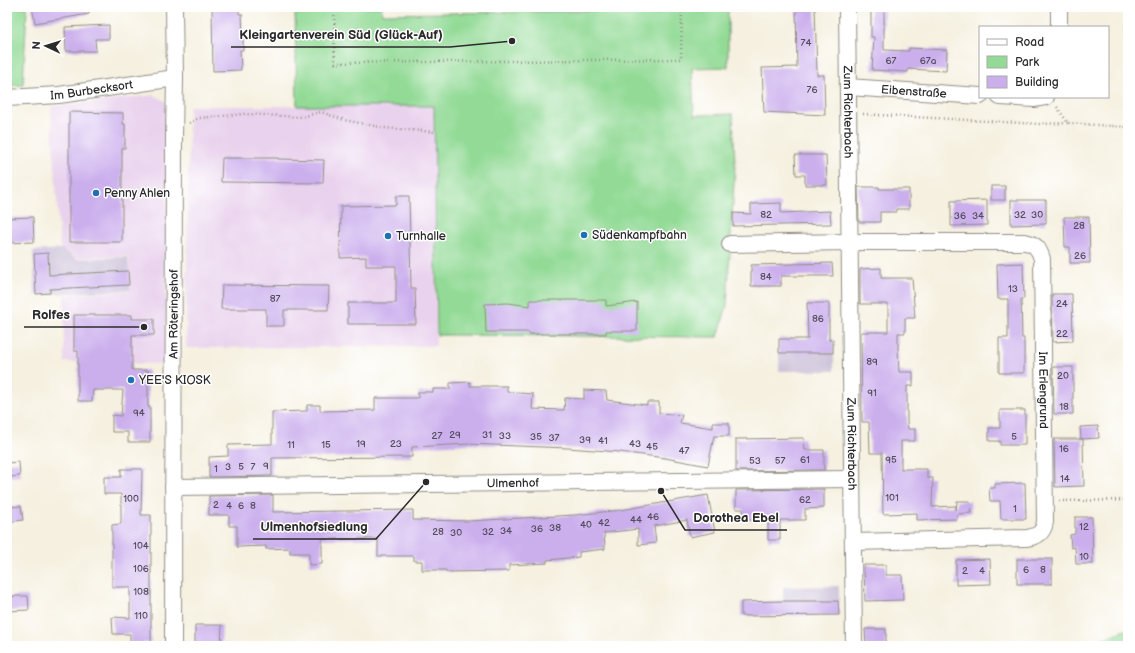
<svg xmlns="http://www.w3.org/2000/svg" width="1135" height="653" font-family="'Balsamiq Sans',sans-serif">
  <style>
    .built { fill: #e9d2ed }
    .industrial { fill: #c9bfd7 }
    .green { fill: #92da95; stroke: #5e8260 }
    .lines { fill: none; stroke-linecap: round; stroke-linejoin: round }
    .stream { stroke: #43b3ba; stroke-width: 4.5 }
    .building { fill: #cbafed }
    .minor-casing { stroke: #908e85; stroke-width: 18 }
    .path { stroke: #908e85; stroke-width: 2.5; stroke-dasharray: 1 3; stroke-linecap: butt }
    .minor { stroke: #fff; stroke-width: 16 }
    .poi-dot { fill: #1f6fb2; stroke: #fff; stroke-width: 1.5 }
    .labels { text-anchor: middle; stroke-width: 3; stroke-linejoin: round; paint-order: stroke }
    .number-label { font-size: 10px; fill: #534c5c }
    .street-label { font-size: 12px; fill: #2b2b2b; stroke: #fff }
    .poi-label { font-size: 12px; fill: #2b2b2b; stroke: #fff; text-anchor: start }
    .leader { fill: none; stroke: #2b2b2b; stroke-width: 1.5 }
    .callout-dot { fill: #2b2b2b; stroke: #fff; stroke-width: 1.5 }
    .callout-label { font-size: 13px; text-anchor: middle; font-weight: bold; fill: #2b2b2b; stroke: #fff; stroke-width: 3; stroke-linejoin: round; paint-order: stroke }
  </style>
  <rect width="100%" height="100%" fill="#fff"/>
  <filter id="ink" filterUnits="userSpaceOnUse"><feTurbulence type="fractalNoise" baseFrequency=".025" numOctaves="2"/><feDisplacementMap in="SourceGraphic" scale="8" xChannelSelector="R" yChannelSelector="G"/><feConvolveMatrix kernelMatrix="1 2 1 2 8 2 1 2 1" color-interpolation-filters="sRGB"/></filter>
  <filter id="wash" filterUnits="userSpaceOnUse"><feTurbulence type="fractalNoise" baseFrequency=".012" numOctaves="4" result="noise"/><feDisplacementMap in="SourceGraphic" scale="16" xChannelSelector="R" yChannelSelector="G"/><feGaussianBlur stdDeviation="0.9" result="paint"/><feColorMatrix in="noise" values="0 0 0 0 0 0 0 0 0 0 0 0 0 0 0 0 0 1.4 0 .05"/><feComposite in="paint" operator="in"/></filter>
  <g filter="url(#wash)">
    <rect width="100%" height="100%" fill="#f5f0df"/>
    <g class="built">
      <path d="M534,7h104v3l-104,2z"/>
      <path d="M154,95l13,7 -1,262 -102,-2v-67l65,-4v-35l-52,2 -17,-10 -9,-141z"/>
      <path d="M189,106h245l2,240 -250,2z"/>
    </g>
    <g class="industrial">
      <path d="M62,249l15,10 51,-2 2,33 -95,5 -2,-44z"/>
      <path d="M779,338l55,1v32h-55z"/>
      <path d="M839,586v29h-55l-1,-28z"/>
    </g>
    <g class="green">
      <path d="M7,7h20l-4,78 -16,1z"/>
      <path d="M295,7h86l1,7 256,-4v-3h90v60l-36,1 2,47 39,-1 2,51 -8,140 -9,32 -281,-2 -3,-229h-137z"/>
      <path d="M1128,629v17h-45z"/>
    </g>
    <g class="lines">
      <path class="stream" d="M1127,646l1,-1"/>
    </g>
    <g id="blocks">
      <g class="building">
        <path d="M32,7h57v7l-54,9z"/>
        <path d="M212,7h27v7h3l1,23v13h-3l1,20 -28,1z"/>
        <path d="M796,7h19l2,68h7l1,40 -61,-3 -2,-44 35,-1z"/>
        <path d="M871,7h13v43l25,1v-3l38,2 -1,21 -38,-2v3l-36,-2 2,-33h-3z"/>
        <path d="M109,25v14h-14l1,12h-30l-1,-24z"/>
        <path d="M69,112l54,1v11h2v24h-3v94h-53z"/>
        <path d="M795,155h31l1,30h-22v-10h-9z"/>
        <path d="M222,158h56v1l46,1 -1,23 -102,-1z"/>
        <rect x="991" y="186" width="14" height="14"/>
        <path d="M858,187h21v2h30v20h-13v3h-16v10h-21z"/>
        <path d="M396,196h13l2,92h4l1,36h-68v-21h48v-37h-30v-9l-26,1 1,-52 55,-1z"/>
        <path d="M987,200v25l-36,1v-25z"/>
        <path d="M1011,200h35v24l-35,1z"/>
        <path d="M781,203v10l49,-2 1,13 -98,2v-13l18,1v-10z"/>
        <path d="M33,217l1,25 -27,1v-25z"/>
        <path d="M1064,217h25l1,46h-20v-16h-5z"/>
        <path d="M48,253l1,22 79,-4 1,14 -79,4v4l-14,1 -2,-40z"/>
        <path d="M832,263l1,13h-52v10h-30v-21z"/>
        <path d="M1023,263l1,36h-3l1,39h2v35h-25v-35h9v-39h-10l-1,-35z"/>
        <path d="M881,268v10h31l3,40h-10v15h-7v16l1,23h14v14h-6v35l1,8h7v12h-14v28h26v9h6l-1,29 24,-1v4l1,-9h13l1,12 -14,1v5l-40,1v-7l-34,1 -1,-61h-12l-1,-31h-7l-1,-90h27v-28h-28v-35z"/>
        <path d="M222,285l107,1 -1,24h-44v16h-18v-17h-45z"/>
        <path d="M1052,294h20l1,47 -20,1z"/>
        <path d="M530,300h76v6l31,-4v29h-31v3h-77v-2h-43l-1,-28 23,-1 22,3z"/>
        <path d="M807,303h22v37h4v13h-54v-14h29z"/>
        <path d="M74,315h58v4h22v16h-22v35h16v37h2v35h-22v-10h-16v-17l9,1 2,-26h-30l-1,11h-14v-50h-4z"/>
        <path d="M1053,367h20v47h-19z"/>
        <path d="M470,382v4h37v6l26,2 -1,15 32,1 1,-12 19,1v-9l22,1 1,9 40,5v-3h12v11l23,2 -2,8 33,5v-5h16v13h-15l-6,30 -43,-8 -45,-6 -52,-4 -100,-4 -56,3v10l-140,1v18l-63,1v-20l19,-1v-11l44,-1v-32l35,-1v-6h13v6l55,-1v-12h43v-6h15v-3h17v-6z"/>
        <path d="M1000,410h25v35h-25v-4h-11v-13h11z"/>
        <path d="M1098,426l1,12 -18,1 -1,-12z"/>
        <path d="M804,438l1,12h19v20l-88,1v-32z"/>
        <path d="M1054,439h29l1,47 -29,1z"/>
        <path d="M19,462l1,14 -13,1v-14z"/>
        <path d="M121,469h21l-1,46h10v128h-21v-9h-17l-1,-17 18,1v-31h-18v-62l9,-1v-30h-17v-17h17z"/>
        <path d="M1025,483l1,36h-25l-1,-18h-10l-1,-13h6v-4z"/>
        <path d="M824,489v19l-19,1v11h-25v20h-12v-20h-25v-11h-7v-19z"/>
        <path d="M273,495v17l140,-2v10l56,1 106,-6 46,-5 87,-15 7,37 -25,5 -3,-17 -33,6 2,17 -18,2v-16l-34,4 1,16 -26,3v5l-32,3v3l-38,2v6h-1l-62,1v-2h-24v-9h-8v-5h-36v-17h-56v25l-13,1v-12h-19v-5l-24,1v-3l-29,1v-21h-8v-11h-20v-19z"/>
        <path d="M21,506l2,14 -16,2v-15z"/>
        <path d="M1075,517h17l1,47h-17l-1,-17 -4,1 -1,-13 5,-1z"/>
        <path d="M990,559l1,25 -35,1v-25z"/>
        <rect x="1017" y="559" width="35" height="25"/>
        <path d="M864,565h22v10h16l1,25 -38,1z"/>
        <path d="M18,596h10l1,14 -22,1v-14z"/>
        <path d="M783,601h55l1,14 -98,1v-14z"/>
        <path d="M195,625h27l-1,21h-26z"/>
        <path d="M865,629h21v17h-20z"/>
      </g>
    </g>
  </g>
  <g filter="url(#ink)">
    <use href="#blocks" fill-opacity="0" stroke="#908e85" stroke-width="1"/>
    <g class="lines">
      <defs>
        <g id="minor">
          <path id="s1" d="M847,7l7,639"/>
          <path d="M1059,27v-20"/>
          <path id="s2" d="M848,87l132,9"/>
          <path d="M1000,97l35,2 11,-2"/>
          <path id="s3" d="M7,98l52,-3 116,-17"/>
          <path id="s4" d="M730,244l120,-2h175c11,2 14,7 17,17l3,263c-2,11 -7,14 -18,16l-174,4"/>
          <path id="s5" d="M173,487l679,-8"/>
          <path id="s6" d="M173,646l1,-509 1,-59 -1,-71"/>
        </g>
      </defs>
      <use href="#minor" class="minor-casing"/>
      <g class="path">
        <path d="M334,7l1,56 346,-4 1,-52"/>
        <path d="M1057,107l11,16 60,4"/>
        <path d="M863,114l176,10 29,-1"/>
        <path d="M189,123l10,-5 46,-4 57,3 19,-5 23,8 41,8 50,4"/>
        <path d="M1059,501l69,-1"/>
      </g>
      <use href="#minor" class="minor"/>
    </g>
  </g>
  <g class="poi-dot">
    <circle cx="96" cy="193" r="4"/>
    <circle cx="584" cy="235" r="4"/>
    <circle cx="388" cy="236" r="4"/>
    <circle cx="131" cy="380" r="4"/>
  </g>
  <g class="labels">
    <g class="number-label">
      <text x="806" y="46">74</text>
      <text x="891" y="64">67</text>
      <text x="928" y="64">67a</text>
      <text x="812" y="93">76</text>
      <text x="766" y="218">82</text>
      <text x="1020" y="218">32</text>
      <text x="1037" y="218">30</text>
      <text x="960" y="219">36</text>
      <text x="978" y="219">34</text>
      <text x="1079" y="229">28</text>
      <text x="1080" y="259">26</text>
      <text x="766" y="280">84</text>
      <text x="1013" y="292">13</text>
      <text x="275" y="302">87</text>
      <text x="1062" y="307">24</text>
      <text x="818" y="322">86</text>
      <text x="1062" y="337">22</text>
      <text x="872" y="365">89</text>
      <text x="1063" y="379">20</text>
      <text x="872" y="396">91</text>
      <text x="1064" y="410">18</text>
      <text x="139" y="416">94</text>
      <text x="455" y="438">29</text>
      <text x="487" y="438">31</text>
      <text x="437" y="439">27</text>
      <text x="505" y="439">33</text>
      <text x="536" y="440">35</text>
      <text x="1014" y="440">5</text>
      <text x="554" y="441">37</text>
      <text x="585" y="443">39</text>
      <text x="603" y="444">41</text>
      <text x="361" y="447">19</text>
      <text x="396" y="447">23</text>
      <text x="635" y="447">43</text>
      <text x="291" y="448">11</text>
      <text x="326" y="448">15</text>
      <text x="652" y="450">45</text>
      <text x="1064" y="452">16</text>
      <text x="684" y="454">47</text>
      <text x="805" y="463">61</text>
      <text x="891" y="463">95</text>
      <text x="755" y="464">53</text>
      <text x="780" y="464">57</text>
      <text x="266" y="469">9</text>
      <text x="228" y="470">3</text>
      <text x="241" y="470">5</text>
      <text x="253" y="470">7</text>
      <text x="216" y="472">1</text>
      <text x="1065" y="482">14</text>
      <text x="892" y="501">101</text>
      <text x="131" y="502">100</text>
      <text x="805" y="503">62</text>
      <text x="216" y="508">2</text>
      <text x="229" y="509">4</text>
      <text x="241" y="509">6</text>
      <text x="253" y="509">8</text>
      <text x="1015" y="512">1</text>
      <text x="653" y="520">46</text>
      <text x="636" y="523">44</text>
      <text x="604" y="526">42</text>
      <text x="586" y="528">40</text>
      <text x="1084" y="530">12</text>
      <text x="555" y="531">38</text>
      <text x="537" y="532">36</text>
      <text x="506" y="534">34</text>
      <text x="438" y="535">28</text>
      <text x="488" y="535">32</text>
      <text x="456" y="536">30</text>
      <text x="141" y="549">104</text>
      <text x="1084" y="560">10</text>
      <text x="141" y="572">106</text>
      <text x="1026" y="573">6</text>
      <text x="1043" y="573">8</text>
      <text x="965" y="574">2</text>
      <text x="982" y="574">4</text>
      <text x="141" y="595">108</text>
      <text x="141" y="619">110</text>
    </g>
    <g class="street-label">
      <text dy="4" stroke="none"><textPath href="#s3" startOffset="85">Im Burbecksort</textPath></text>
      <text dy="4" stroke="none"><textPath href="#s2" startOffset="66">Eibenstraße</textPath></text>
      <text dy="4" stroke="none"><textPath href="#s1" startOffset="105">Zum Richterbach</textPath></text>
      <text dy="4" stroke="none"><textPath href="#s6" startOffset="332">Am Röteringshof</textPath></text>
      <text dy="4" stroke="none"><textPath href="#s4" startOffset="452">Im Erlengrund</textPath></text>
      <text dy="4" stroke="none"><textPath href="#s1" startOffset="437">Zum Richterbach</textPath></text>
      <text dy="4" stroke="none"><textPath href="#s5" startOffset="340">Ulmenhof</textPath></text>
    </g>
    <g class="poi-label">
      <text x="104" y="197">Penny Ahlen</text>
      <text x="592" y="239">Südenkampfbahn</text>
      <text x="396" y="240">Turnhalle</text>
      <text x="139" y="384">YEE'S KIOSK</text>
    </g>
  </g>
  <path class="leader" d="M512 41L450 47H231M144 327L78 327H24M661 491L685 530H787M426 482L376 539H253"/>
  <g class="callout-dot">
    <circle cx="512" cy="41" r="4"/>
    <circle cx="144" cy="327" r="4"/>
    <circle cx="661" cy="491" r="4"/>
    <circle cx="426" cy="482" r="4"/>
  </g>
  <g class="callout-label">
    <text x="341" y="39">Kleingartenverein Süd (Glück-Auf)</text>
    <text x="51" y="319">Rolfes</text>
    <text x="736" y="522">Dorothea Ebel</text>
    <text x="314" y="531">Ulmenhofsiedlung</text>
  </g>
  <rect width="1135" height="653" fill="none" stroke="#fff" stroke-width="24"/>
  <rect x="979" y="26" width="130" height="72" fill="#ffffff" stroke="#aaaaaa"/>
  <rect x="987" y="39" width="20" height="6" fill="#ffffff" stroke="#aaaaaa"/>
  <text x="1015" y="46" font-size="12" fill="#2b2b2b">Road</text>
  <rect x="987" y="56" width="20" height="12" fill="#92da95" stroke="#aaaaaa"/>
  <text x="1015" y="66" font-size="12" fill="#2b2b2b">Park</text>
  <rect x="987" y="76" width="20" height="12" fill="#cbafed" stroke="#aaaaaa"/>
  <text x="1015" y="86" font-size="12" fill="#2b2b2b">Building</text>
  <g transform="translate(46 46) rotate(274)" stroke="#ffffff" stroke-width="3" paint-order="stroke">
  <path d="M0-3L7 15L0 10L-7 15Z" fill="#2b2b2b"/>
  <text y="-6" font-size="11" font-weight="bold" text-anchor="middle" fill="#2b2b2b">N</text>
  </g>
</svg>
